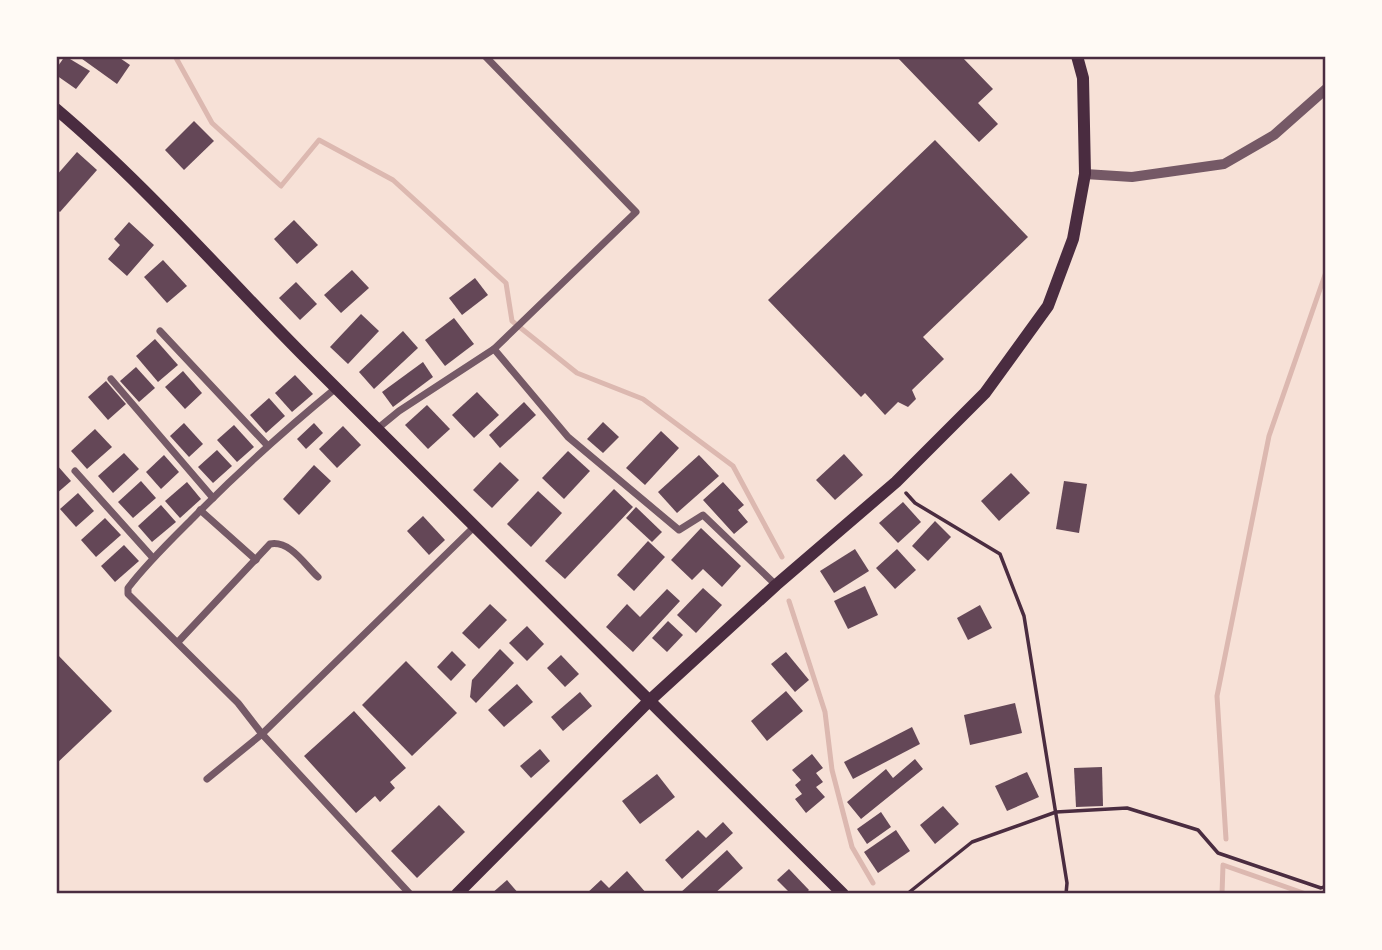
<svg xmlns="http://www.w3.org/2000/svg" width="1382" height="950" font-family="Helvetica,sans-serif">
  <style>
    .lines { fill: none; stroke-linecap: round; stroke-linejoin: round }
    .stream { stroke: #dcb8b0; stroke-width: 5 }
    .building { fill: #644757 }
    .path { stroke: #4a2c40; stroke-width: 3.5 }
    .minor { stroke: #755966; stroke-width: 7 }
    .tertiary { stroke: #755966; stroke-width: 10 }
    .primary { stroke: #4a2c40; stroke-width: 12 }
    .neatline { fill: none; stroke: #4a2c40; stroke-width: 2.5 }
  </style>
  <rect width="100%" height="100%" fill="#f7e1d7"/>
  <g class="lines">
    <g class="stream">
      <path d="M175,56l37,67 69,63 38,-46 74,40 113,103 6,38 65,52 66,26 90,67 49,91"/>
      <path d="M789,601l36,111 7,58 20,77 21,36"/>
      <path d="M1226,839l-9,-143 52,-260 57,-164"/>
      <path d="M1222,894l1,-29 83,29"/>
    </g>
  </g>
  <g class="building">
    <path d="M65,56l25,15 -14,18 -20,-14v-6z"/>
    <path d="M78,56h39l13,9 -13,19z"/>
    <path d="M896,56h65l32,33 -15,14 20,21 -19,18z"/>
    <path d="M194,121l20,20 -30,29 -19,-20z"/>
    <path d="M935,140l93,97 -105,100 21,22 -32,31 4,9 -8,8 -10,-5 -13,13 -20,-22 -4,4 -93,-97z"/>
    <path d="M77,152l20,18 -37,42 -4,-3v-33z"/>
    <path d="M294,220l24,25 -21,19 -23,-25z"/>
    <path d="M129,222l25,23 -27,31 -19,-17 12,-14 -6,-6z"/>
    <path d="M163,260l24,26 -20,17 -23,-26z"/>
    <path d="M352,270l17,18 -28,25 -17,-18z"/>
    <path d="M475,278l13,17 -26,20 -13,-17z"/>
    <path d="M296,282l21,22 -17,16 -21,-22z"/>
    <path d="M361,314l18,17 -31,33 -18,-17z"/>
    <path d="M454,318l20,26 -29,22 -20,-26z"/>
    <path d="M403,331l15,17 -44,41 -15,-17z"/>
    <path d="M155,339l23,26 -20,17 -22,-26z"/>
    <path d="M423,362l10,15 -40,30 -11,-15z"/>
    <path d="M136,367l19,21 -16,14 -19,-21z"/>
    <path d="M183,371l19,22 -17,16 -20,-22z"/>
    <path d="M295,375l18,19 -21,18 -17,-19z"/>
    <path d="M106,381l20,23 -18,16 -20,-23z"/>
    <path d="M477,392l22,23 -25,23 -22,-23z"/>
    <path d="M269,398l16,18 -19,17 -16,-18z"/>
    <path d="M524,402l12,13 -36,33 -11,-13z"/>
    <path d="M427,405l23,24 -22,20 -23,-24z"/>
    <path d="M603,422l16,15 -16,16 -16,-14z"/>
    <path d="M184,423l19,21 -14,13 -19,-21z"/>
    <path d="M314,423l9,10 -17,16 -9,-10z"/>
    <path d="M234,425l20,22 -17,15 -20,-22z"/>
    <path d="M343,426l18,19 -24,23 -18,-19z"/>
    <path d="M95,429l17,18 -25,22 -16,-18z"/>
    <path d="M661,431l18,17 -34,37 -19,-17z"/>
    <path d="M217,450l15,16 -19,17 -15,-16z"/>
    <path d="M568,451l22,20 -26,28 -22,-21z"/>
    <path d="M124,453l15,16 -26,24 -15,-17z"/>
    <path d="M844,454l19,21 -28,25 -19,-20z"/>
    <path d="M164,455l15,17 -18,17 -15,-17z"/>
    <path d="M699,455l20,21 -42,37 -19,-21z"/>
    <path d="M500,462l19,18 -27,28 -19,-18z"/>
    <path d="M56,464l15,17 -15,13z"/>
    <path d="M314,465l17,16 -32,34 -16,-16z"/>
    <path d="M1011,473l19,20 -31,28 -18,-20z"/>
    <path d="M141,481l15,17 -23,20 -15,-16z"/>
    <path d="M1064,481l23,3 -8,49 -23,-4z"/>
    <path d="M187,482l14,17 -21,19 -15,-17z"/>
    <path d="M723,482l21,23 -6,5 10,12 -14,12 -31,-34z"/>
    <path d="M614,489l19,18 -68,72 -20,-18z"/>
    <path d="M538,491l24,22 -31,34 -24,-23z"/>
    <path d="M78,493l16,18 -18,16 -16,-18z"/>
    <path d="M903,502l18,20 -23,21 -19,-20z"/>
    <path d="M161,505l15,17 -24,20 -14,-16z"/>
    <path d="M636,507l26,25 -10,10 -26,-24z"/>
    <path d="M423,516l22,24 -16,15 -22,-24z"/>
    <path d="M105,518l16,17 -25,22 -15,-17z"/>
    <path d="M935,521l16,16 -23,24 -16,-15z"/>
    <path d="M701,528l40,38 -19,21 -19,-18 -11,11 -21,-20z"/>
    <path d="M648,541l17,16 -31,34 -17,-16z"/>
    <path d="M124,545l15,16 -24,21 -14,-16z"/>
    <path d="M855,549l14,22 -35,22 -14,-22z"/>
    <path d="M897,549l19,21 -21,19 -19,-21z"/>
    <path d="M865,586l13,29 -30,14 -14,-28z"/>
    <path d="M703,588l19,17 -26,28 -19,-18z"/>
    <path d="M667,589l13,12 -47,51 -27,-25 21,-23 13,13z"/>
    <path d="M490,604l17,16 -28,29 -17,-16z"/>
    <path d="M980,605l12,23 -24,12 -11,-22z"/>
    <path d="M668,621l15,14 -16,17 -15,-14z"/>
    <path d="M527,626l17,18 -17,17 -18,-18z"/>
    <path d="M500,649l14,14 -38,40 -6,-6 2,-17z"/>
    <path d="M452,651l14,14 -15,16 -14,-14z"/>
    <path d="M786,652l23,28 -14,12 -24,-28z"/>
    <path d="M56,653l56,58 -56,53z"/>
    <path d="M561,655l18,19 -14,13 -18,-19z"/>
    <path d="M406,661l51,52 -45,43 -50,-51z"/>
    <path d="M517,684l16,18 -29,25 -16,-17z"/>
    <path d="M786,691l17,20 -36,30 -16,-20z"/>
    <path d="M580,692l12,14 -29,25 -12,-14z"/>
    <path d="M1015,703l7,30 -52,12 -6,-30z"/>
    <path d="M354,711l52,57 -16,14 5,6 -15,14 -5,-6 -19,17 -52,-57z"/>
    <path d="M912,727l8,17 -67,35 -9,-17z"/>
    <path d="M540,749l10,12 -19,17 -11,-12z"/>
    <path d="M812,754l11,14 -7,5 7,9 -7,5 9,10 -19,16 -11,-14 7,-5 -7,-9 6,-5 -9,-10z"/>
    <path d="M915,759l8,10 -62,50 -14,-17 39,-33 7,9z"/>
    <path d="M1102,767l1,39 -27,1 -2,-39z"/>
    <path d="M1027,772l12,25 -32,14 -12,-25z"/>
    <path d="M657,774l18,23 -35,27 -18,-23z"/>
    <path d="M439,805l26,27 -48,46 -26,-27z"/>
    <path d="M943,806l16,18 -24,20 -15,-19z"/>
    <path d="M881,812l10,15 -24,17 -10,-15z"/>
    <path d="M723,822l10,11 -51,46 -17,-19 33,-30 8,8z"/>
    <path d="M896,830l14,21 -32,22 -14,-21z"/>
    <path d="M727,850l16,18 -29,26h-35z"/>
    <path d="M789,869l20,21 -4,4h-14l-14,-14z"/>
    <path d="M627,871l20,23h-61l15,-14 8,8z"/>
    <path d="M507,880l12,14h-28z"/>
  </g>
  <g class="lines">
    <g class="path">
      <path d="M906,493l9,10 85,51 24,62 43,267 -1,11"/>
      <path d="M907,894l65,-52 84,-30 71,-4 71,22 20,23 103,35 5,-2"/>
    </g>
    <g class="minor">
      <path d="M160,331l107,114"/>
      <path d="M494,349l74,88 111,93 24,-15 73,70"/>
      <path d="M111,379l102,119"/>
      <path d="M336,388c-50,41 -97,83 -143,130 -22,22 -46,45 -65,70v6l110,109 24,31 148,160"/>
      <path d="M377,429l22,-18 95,-62 142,-137 -151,-156"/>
      <path d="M75,471l78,87"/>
      <path d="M200,510l56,50"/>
      <path d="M178,642l92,-98c20,-4 35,21 48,33"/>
      <path d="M207,779l55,-45 212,-207"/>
    </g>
    <path class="tertiary" d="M1085,174l47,3 92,-13 50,-29 52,-46"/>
    <g class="primary">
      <path d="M56,109c91,77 169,168 253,252 178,178 356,356 534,533"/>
      <path d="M457,894l192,-193 127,-116 120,-103 89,-89 63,-87 25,-67 12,-65 -2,-96 -6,-22"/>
    </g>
  </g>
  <rect width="1382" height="950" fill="none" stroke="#fffaf5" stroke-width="116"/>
  <rect x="58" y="58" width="1266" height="834" class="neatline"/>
</svg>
